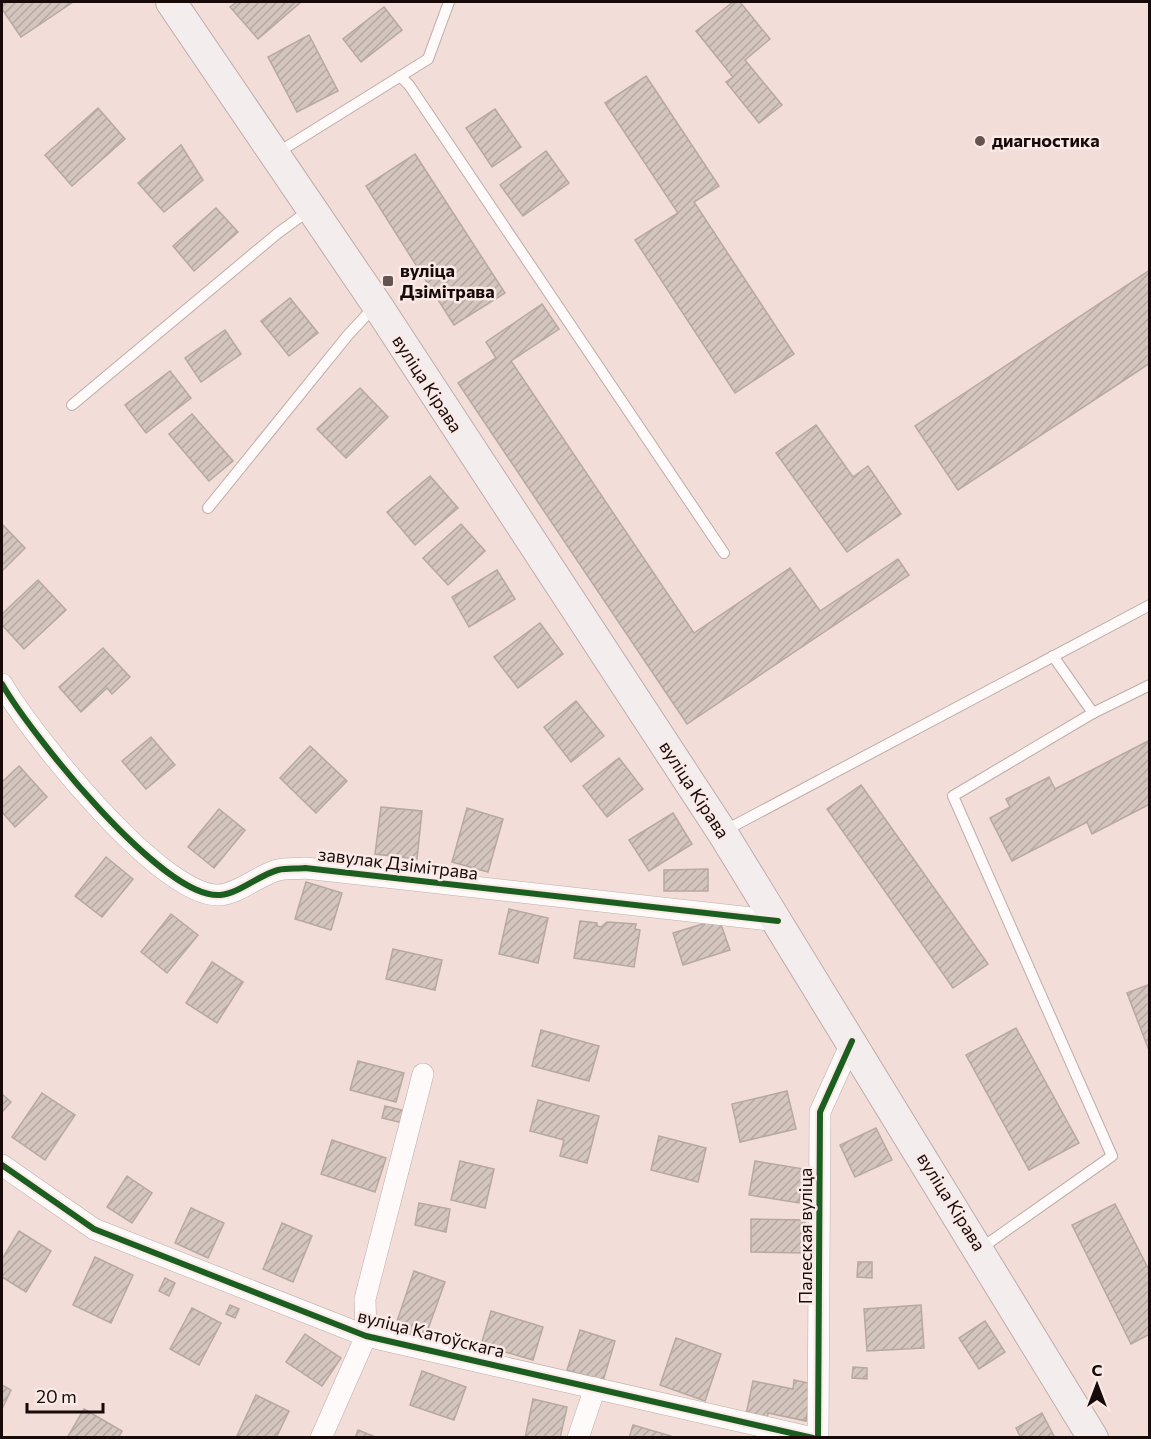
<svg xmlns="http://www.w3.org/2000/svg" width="1151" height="1439" font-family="Commissioner,sans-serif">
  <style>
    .building { fill: url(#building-hatch); stroke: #b7a8a2; stroke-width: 1.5 }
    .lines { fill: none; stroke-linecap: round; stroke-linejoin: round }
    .service-casing { stroke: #bdada9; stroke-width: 12 }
    .minor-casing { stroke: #bdada9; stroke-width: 22 }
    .secondary-casing { stroke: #bdada9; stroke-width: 32 }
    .service { stroke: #fdfaf9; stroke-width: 10 }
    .minor { stroke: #fdfaf9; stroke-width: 21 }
    .secondary { stroke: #f4eded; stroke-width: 30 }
    .cycleway-casing { stroke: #faeae7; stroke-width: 10 }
    .cycleway { stroke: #1b5e20; stroke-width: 6 }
    .poi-dot { fill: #645451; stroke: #faeae7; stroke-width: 2 }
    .labels { text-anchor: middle; stroke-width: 5; stroke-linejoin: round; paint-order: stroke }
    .poi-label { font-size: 18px; font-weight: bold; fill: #170a08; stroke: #faeae7; text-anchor: start }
    .street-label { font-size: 18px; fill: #170a08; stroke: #faeae7 }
  </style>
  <defs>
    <pattern id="building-hatch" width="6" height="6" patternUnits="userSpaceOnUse" patternTransform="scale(1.5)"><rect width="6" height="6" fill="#d4c5bf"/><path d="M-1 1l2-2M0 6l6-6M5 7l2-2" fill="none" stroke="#b5a8a3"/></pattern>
  </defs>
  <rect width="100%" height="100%" fill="#f2ddd8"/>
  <g class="building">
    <path d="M6,2h67l-52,35 -19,-28v-5z"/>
    <path d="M237,2h64l-43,37 -28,-32z"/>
    <path d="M733,2h7l30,37 -25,21 37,45 -23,18 -33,-41 7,-5 -37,-46z"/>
    <path d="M384,7l18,23 -41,32 -18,-23z"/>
    <path d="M309,35l29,56 -41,21 -29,-55z"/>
    <path d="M646,76l73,110 -25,16 100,152 -59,39 -100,-153 43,-27 -73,-110z"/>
    <path d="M98,108l27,31 -53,47 -27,-31z"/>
    <path d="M495,109l26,38 -29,20 -26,-39z"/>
    <path d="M181,145l22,35 -39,32 -26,-29z"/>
    <path d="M546,151l23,32 -46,33 -23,-31z"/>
    <path d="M415,154l90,139 -51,32 -88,-139z"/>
    <path d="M216,208l22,24 -44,39 -21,-25z"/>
    <path d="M1150,270v93l-192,127 -43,-64z"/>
    <path d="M290,298l28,35 -29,23 -28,-35z"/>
    <path d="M542,304l17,25 -48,32 183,272 96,-65 30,43 78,-52 11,16 -222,149 -229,-341 38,-25 -10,-16z"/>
    <path d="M225,330l16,24 -40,28 -16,-24z"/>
    <path d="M170,371l21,27 -45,35 -21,-28z"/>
    <path d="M360,388l28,29 -42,41 -29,-29z"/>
    <path d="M192,414l41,47 -24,20 -40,-47z"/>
    <path d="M816,425l37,52 15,-11 33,48 -54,38 -71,-99z"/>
    <path d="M430,476l28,32 -43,37 -28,-33z"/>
    <path d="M2,524l23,24 -23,23z"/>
    <path d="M461,524l24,27 -37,34 -25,-27z"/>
    <path d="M497,570l18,29 -46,28 -17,-30z"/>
    <path d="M38,580l28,30 -42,39 -22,-24v-11z"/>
    <path d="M540,623l23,31 -45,34 -24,-31z"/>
    <path d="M103,648l27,29 -18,17 -5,-6 -26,24 -22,-25z"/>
    <path d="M576,701l28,35 -33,26 -27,-35z"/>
    <path d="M151,737l24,28 -29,24 -24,-28z"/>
    <path d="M1150,740v64l-58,30 -5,-12 -75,39 -22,-43 20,-11 -4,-8 43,-22 6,12z"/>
    <path d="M310,746l37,35 -31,32 -36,-35z"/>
    <path d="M619,758l24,31 -36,28 -24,-31z"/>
    <path d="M19,766l28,31 -32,30 -13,-15v-30z"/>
    <path d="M861,785l127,179 -35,24 -126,-179z"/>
    <path d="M381,807l41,4 -5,48 -42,-5z"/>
    <path d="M467,808l36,11 -15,53 -36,-10z"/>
    <path d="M219,809l26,21 -31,38 -26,-21z"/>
    <path d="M673,813l19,31 -43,27 -20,-31z"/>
    <path d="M106,857l27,22 -31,38 -27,-21z"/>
    <path d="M708,869v22h-44v-21z"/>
    <path d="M306,882l36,11 -11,37 -36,-11z"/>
    <path d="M509,909l39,9 -10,45 -39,-9z"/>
    <path d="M171,914l27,21 -31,38 -26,-21z"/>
    <path d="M719,919l11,31 -47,15 -10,-32z"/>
    <path d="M580,921l17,2v3l4,1 6,-5 29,2 -1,5 5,1 -6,37 -60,-9z"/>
    <path d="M393,949l49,11 -7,30 -49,-11z"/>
    <path d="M212,962l31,20 -26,41 -31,-20z"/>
    <path d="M1150,984v69l-23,-60z"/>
    <path d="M1016,1028l63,115 -50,27 -63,-115z"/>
    <path d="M541,1030l58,16 -10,35 -57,-15z"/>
    <path d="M358,1061l46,12 -8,29 -46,-12z"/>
    <path d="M787,1091l9,38 -56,13 -8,-38z"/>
    <path d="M42,1093l33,22 -30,45 -33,-23z"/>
    <path d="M2,1094l9,8 -9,10z"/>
    <path d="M538,1100l61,16 -12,47 -27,-7 4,-16 -34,-9z"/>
    <path d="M385,1106l21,5 -3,12 -21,-5z"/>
    <path d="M876,1128l16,32 -37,17 -15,-32z"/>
    <path d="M659,1136l47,12 -8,34 -47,-12z"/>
    <path d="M332,1140l54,18 -11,34 -54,-18z"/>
    <path d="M460,1161l34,8 -9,39 -34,-8z"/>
    <path d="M755,1161l49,8 -5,34 -50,-8z"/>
    <path d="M127,1176l25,17 -20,30 -25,-16z"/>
    <path d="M419,1203l31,6 -4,23 -31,-7z"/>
    <path d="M1115,1204l35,68v62l-19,10 -59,-119z"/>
    <path d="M191,1208l33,15 -16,35 -33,-15z"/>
    <path d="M751,1219l54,1v33l-54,-1z"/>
    <path d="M282,1223l30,13 -19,46 -30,-13z"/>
    <path d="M19,1231l32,20 -25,41 -24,-15v-18z"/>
    <path d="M95,1257l38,18 -22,48 -38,-18z"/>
    <path d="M858,1262h14v16l-15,-1z"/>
    <path d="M414,1271l31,11 -21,58 -30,-10z"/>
    <path d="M165,1278l10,5 -6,13 -10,-5z"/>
    <path d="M230,1305l9,4 -4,9 -9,-4z"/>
    <path d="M921,1305l3,43 -57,3 -3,-42z"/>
    <path d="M192,1308l29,15 -22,42 -29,-16z"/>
    <path d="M491,1311l52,16 -10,33 -52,-15z"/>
    <path d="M985,1321l20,31 -26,17 -20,-31z"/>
    <path d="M580,1330l35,11 -12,40 -36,-11z"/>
    <path d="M305,1334l36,24 -19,28 -36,-24z"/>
    <path d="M676,1338l45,16 -16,47 -45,-16z"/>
    <path d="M853,1367l14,1v11l-15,-1z"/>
    <path d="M422,1371l44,16 -12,33 -44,-15z"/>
    <path d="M794,1380l19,4 -7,37 -38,-8 -1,6 -21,-4 7,-34 40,8z"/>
    <path d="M2,1385l9,5 -9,19z"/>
    <path d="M256,1395l33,16 -13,27h-40z"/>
    <path d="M533,1399l34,8 -7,31h-35z"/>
    <path d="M84,1409l38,22 -4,7h-51z"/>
    <path d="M1042,1413l13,25h-34l-5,-10z"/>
    <path d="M633,1425l38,11v2h-42z"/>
    <path d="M358,1430l20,8h-23z"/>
  </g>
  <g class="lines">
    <defs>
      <g id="service">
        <path d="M400,76l9,9 315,468"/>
        <path d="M277,153l151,-94 21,-57"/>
        <path d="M72,405l206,-172 33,-24"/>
        <path d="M208,508l140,-173 26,-28"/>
        <path d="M1053,656l40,57 57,-28"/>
        <path d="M724,831l426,-226"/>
        <path d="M980,1249l132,-93 -159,-360 140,-83"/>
      </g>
      <g id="minor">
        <path d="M2,684c28,49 160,215 218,211 20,-2 39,-20 58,-25 9,-2 19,-1 27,-2l473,53"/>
        <path d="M2,1165l92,64 272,107 447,102"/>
        <path d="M321,1438l45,-102 -1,-37 58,-225"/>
        <path d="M578,1438l17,-50"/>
        <path d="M818,1438l2,-326 32,-71"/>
      </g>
      <path id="secondary" d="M171,2l206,303 345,527 371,606"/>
    </defs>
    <use href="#service" class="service-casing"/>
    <use href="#minor" class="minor-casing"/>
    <use href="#secondary" class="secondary-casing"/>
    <use href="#service" class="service"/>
    <use href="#minor" class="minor"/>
    <use href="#secondary" class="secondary"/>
    <defs>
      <g id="cycleway">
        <path d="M2,684c28,49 160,215 218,211 20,-2 39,-20 58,-25 9,-2 19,-1 27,-2l473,53"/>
        <path d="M2,1165l92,64 272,107 447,102"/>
        <path d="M818,1438l2,-326 32,-71"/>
      </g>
    </defs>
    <use href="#cycleway" class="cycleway-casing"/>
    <use href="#cycleway" class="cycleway"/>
  </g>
  <g class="poi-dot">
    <circle cx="980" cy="141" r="6"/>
    <rect x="382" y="275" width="12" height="12" rx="3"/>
  </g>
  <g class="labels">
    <g class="poi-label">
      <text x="992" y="147">диагностика</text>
      <text x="400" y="277">вуліца<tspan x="400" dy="21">Дзімітрава</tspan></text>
    </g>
    <g class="street-label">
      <text transform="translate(427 384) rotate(57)" y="6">вуліца Кірава</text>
      <text transform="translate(694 790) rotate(57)" y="6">вуліца Кірава</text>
      <text transform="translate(398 864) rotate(7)" y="6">завулак Дзімітрава</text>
      <text transform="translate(951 1202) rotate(58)" y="6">вуліца Кірава</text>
      <text transform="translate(806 1236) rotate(-90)" y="6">Палеская вуліца</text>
      <text transform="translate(431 1334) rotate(14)" y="6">вуліца Катоўскага</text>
    </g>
  </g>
  <rect width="1151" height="1439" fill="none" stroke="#170a08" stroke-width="6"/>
  <g transform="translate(1097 1385)" stroke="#faeae7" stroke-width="4.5" paint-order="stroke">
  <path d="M0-4.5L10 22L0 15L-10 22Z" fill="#170a08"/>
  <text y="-9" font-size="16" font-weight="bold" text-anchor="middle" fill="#170a08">С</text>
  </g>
  <path d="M27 1403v9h76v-9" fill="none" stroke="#170a08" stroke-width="3"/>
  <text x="36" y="1403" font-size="18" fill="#170a08" stroke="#faeae7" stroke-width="4.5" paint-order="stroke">20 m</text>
</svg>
